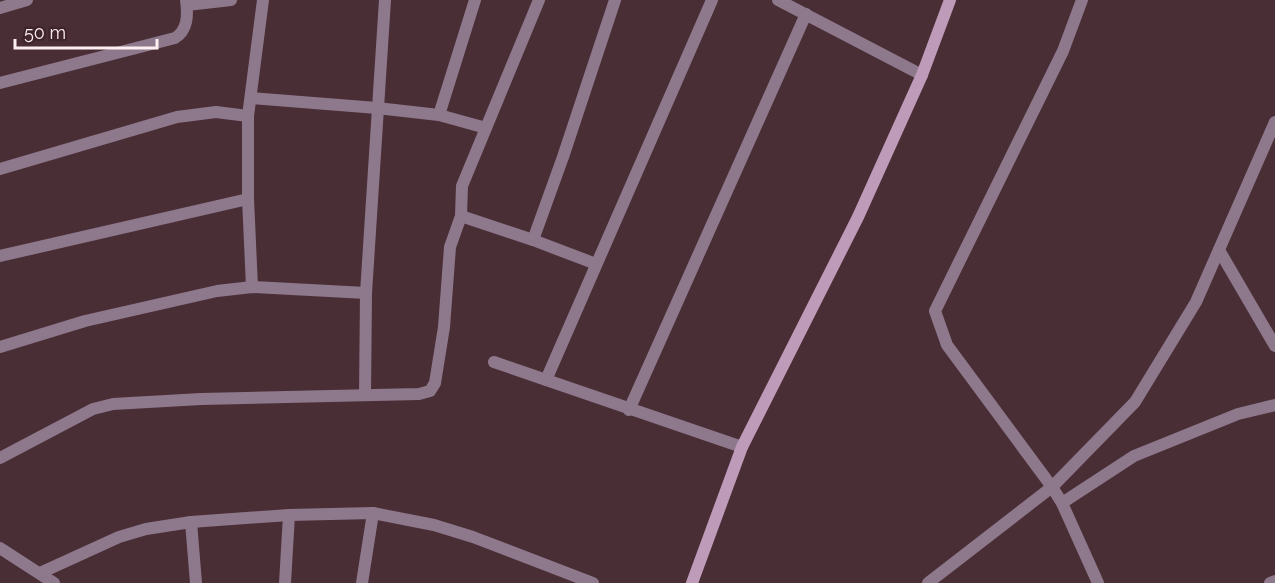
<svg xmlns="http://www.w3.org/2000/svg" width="1275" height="583" font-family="Raleway,sans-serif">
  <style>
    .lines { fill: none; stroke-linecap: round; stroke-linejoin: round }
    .street { stroke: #8e788b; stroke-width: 12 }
    .secondary { stroke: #bf9bba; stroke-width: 12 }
  </style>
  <rect width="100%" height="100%" fill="#4a2e36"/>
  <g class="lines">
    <g class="street">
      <path d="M778,0l144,75"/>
      <path d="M1082,0l-19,51 -128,260 12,34 105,142 10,16 36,80"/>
      <path d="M187,5l44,-5"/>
      <path d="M0,8l27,-8"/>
      <path d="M0,83l175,-45c13,-8 13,-23 11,-38"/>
      <path d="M251,98l126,10 62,7 47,13"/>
      <path d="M439,115l36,-115"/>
      <path d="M0,169l177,-52 39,-5 32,4"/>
      <path d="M461,216l72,24 63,24"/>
      <path d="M533,240l30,-83 52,-157"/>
      <path d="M1219,250l56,96"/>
      <path d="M0,256l248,-57"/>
      <path d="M252,287l-4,-88v-83l15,-116"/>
      <path d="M0,347l85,-26 132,-30 35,-4 114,6"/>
      <path d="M494,362l248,85"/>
      <path d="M546,380l166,-380"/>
      <path d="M365,395l1,-102 19,-293"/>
      <path d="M629,410l177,-396"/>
      <path d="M0,458l93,-49 20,-5 88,-5 218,-5 11,-3 5,-8 9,-56 6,-80 11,-31 1,-30 77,-186"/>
      <path d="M1062,503l72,-47 104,-42 37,-9"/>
      <path d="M191,522l5,61"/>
      <path d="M0,548l54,35"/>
      <path d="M40,573l79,-36 27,-8 45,-7 98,-7 84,-2 61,12 39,12 120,46"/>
      <path d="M285,583l4,-68"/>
      <path d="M362,583l11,-70"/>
      <path d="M928,583l124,-96 83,-85 61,-100 79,-180"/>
      <path d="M1270,583l5,-2"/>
    </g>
    <path class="secondary" d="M692,583l50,-136 116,-230 64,-142 28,-75"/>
  </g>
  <path d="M15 39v9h142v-9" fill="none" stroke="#fdeef2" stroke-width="3"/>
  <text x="24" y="39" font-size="18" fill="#fdeef2" stroke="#3f242c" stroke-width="4.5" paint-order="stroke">50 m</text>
</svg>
